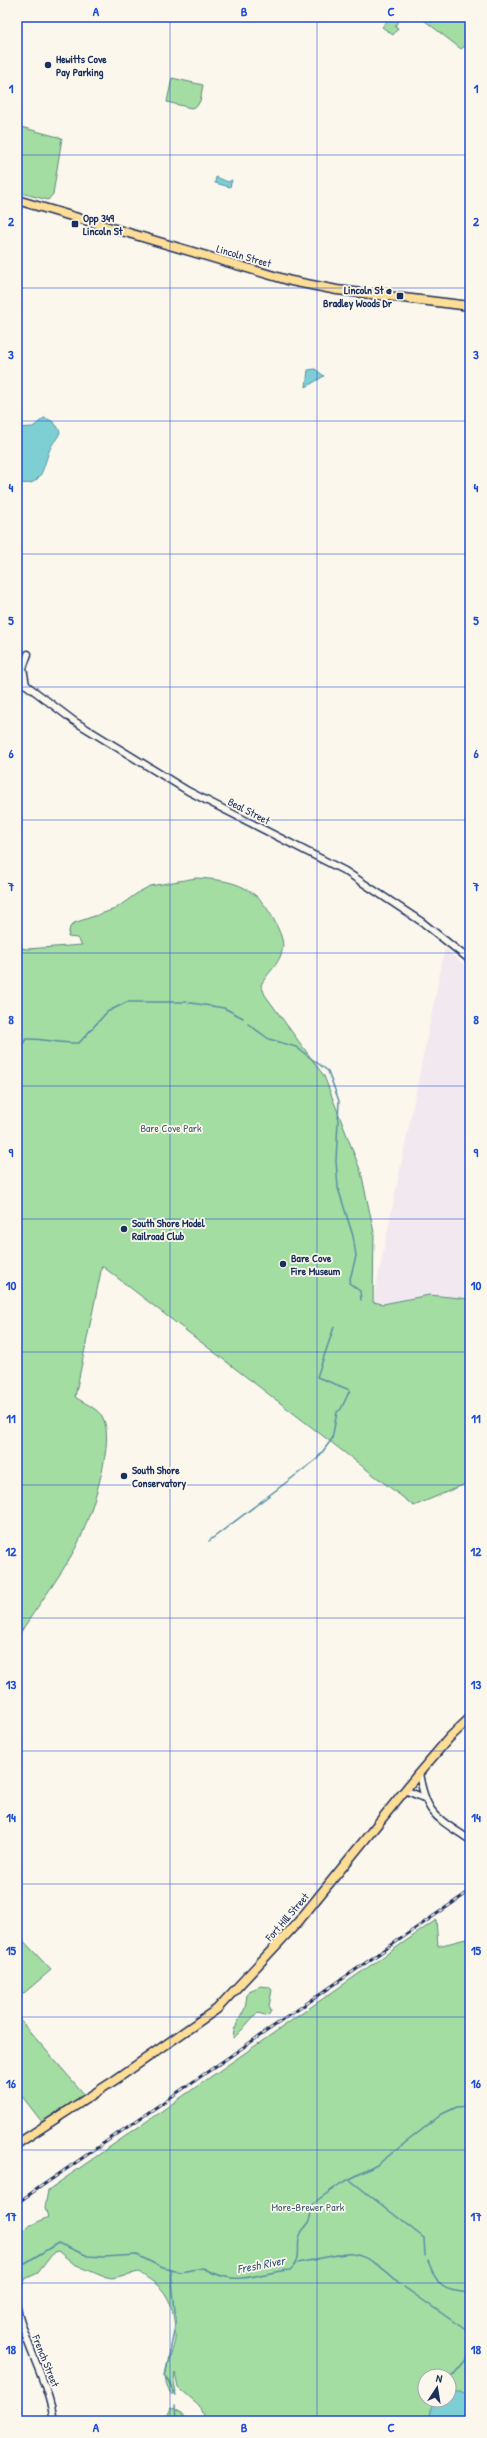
<svg xmlns="http://www.w3.org/2000/svg" width="487" height="2438" font-family="'Patrick Hand',sans-serif">
  <style>
    .built { fill: #f2e9f0 }
    .green { fill: #a3dda2; stroke: #5f8680; fill-rule: evenodd }
    .water { fill: #7ecfd4; stroke: #568fa5 }
    .lines { fill: none; stroke-linecap: round; stroke-linejoin: round }
    .stream { stroke: #568fa5; stroke-width: 1.5 }
    .minor-casing { stroke: #1b2f5e; stroke-width: 9 }
    .major-casing { stroke: #1b2f5e; stroke-width: 11 }
    .minor { stroke: #fbf7ec; stroke-width: 6 }
    .major { stroke: #fedd96; stroke-width: 8 }
    .rail-casing { stroke: #1b2f5e; stroke-width: 3 }
    .rail { stroke: #fbf7ec; stroke-width: 1.5; stroke-dasharray: 4.5; stroke-linecap: butt }
    .grid { fill: none; stroke: #1d4ed8; stroke-width: 1; stroke-opacity: 0.55 }
    .poi-dot { fill: #1b2f5e; stroke: #fbf7ec; stroke-width: 1.5 }
    .labels { text-anchor: middle; stroke-width: 3.5; stroke-linejoin: round; paint-order: stroke }
    .poi-label { font-size: 11px; font-weight: bold; fill: #1b2f5e; stroke: #fbf7ec; text-anchor: start }
    .street-label { font-size: 11px; fill: #1b2f5e; stroke: #fbf7ec }
    .park-label { font-size: 11px; fill: #3d5a6f; stroke: #fbf7ec }
    .water-label { font-size: 12px; font-style: italic; fill: #34577c; stroke: #fbf7ec }
    .neatline { fill: none; stroke: #1d4ed8; stroke-width: 1.5 }
    .grid-label { font-size: 13px; text-anchor: middle; font-weight: bold; fill: #1d4ed8 }
  </style>
  <rect width="100%" height="100%" fill="#fbf7ec"/>
  <filter id="ink" filterUnits="userSpaceOnUse"><feTurbulence type="fractalNoise" baseFrequency=".025" numOctaves="2"/><feDisplacementMap in="SourceGraphic" scale="8" xChannelSelector="R" yChannelSelector="G"/><feConvolveMatrix kernelMatrix="1 2 1 2 8 2 1 2 1" color-interpolation-filters="sRGB"/></filter>
  <g filter="url(#ink)">
    <path class="built" d="M445,948l25,22v329l-41,-4 -46,9 -10,-2z"/>
    <g class="green">
      <path d="M391,17h11l-7,9 3,2 -5,7 -11,-8z"/>
      <path d="M420,17h50v25l-9,7z"/>
      <path d="M172,78l31,7 -3,16 -3,5 -6,2 -24,-6z"/>
      <path d="M17,126l45,12 -9,56 -5,6 -31,-8z"/>
      <path d="M196,878c38,2 61,8 79,44 4,9 10,19 7,29 -3,14 -15,22 -21,34l4,10 59,81 37,96 13,60 -1,70 10,2 46,-9 41,4v183l-56,24 -312,-240 -27,131c9,6 20,10 27,19 15,24 -11,96 -21,121 -15,33 -44,69 -64,101v-691l10,2 55,-4 -5,-7 -9,-1 2,-10 4,-4 41,-14 24,-17 11,-6z"/>
      <path d="M436,1920l2,26 32,-8v483h-265l-6,-16 -21,-18 -3,-14 -1,9 2,10 -4,3c-15,-19 0,-36 3,-56 1,-11 -2,-33 -8,-42 -6,-12 -18,-17 -28,-25l-27,6 -10,-2 -28,-12 -16,-13 -4,1 -16,21 -13,6 -3,6 -4,2 -1,-51 10,-9 21,-10 -3,-9 3,-18zM425,2376h24v24h-24z"/>
      <path d="M17,1934l34,36 -34,29z"/>
      <path d="M261,1986l8,1 3,3 -3,16 2,5 -3,5 -10,-3c-5,2 -16,19 -25,25l1,-8 11,-22 2,-13 2,-4z"/>
      <path d="M17,2017l68,78 -43,27 -25,-32z"/>
      <path d="M171,2408l9,5 7,8h-22z"/>
    </g>
    <g class="water">
      <path d="M216,177l12,5 4,-2 -2,7 -15,-4z"/>
      <path d="M315,369l9,7 -18,11 2,-17z"/>
      <path d="M44,418c7,1 14,7 16,14 -2,6 -5,8 -8,13 -9,15 -7,46 -35,37v-54l16,-1z"/>
      <path d="M450,2392h10l10,5v24h-41l4,-21h16z"/>
    </g>
    <g class="lines">
      <g class="stream">
        <path d="M248,1024l21,15 27,8 32,24 11,30 -3,60 2,27 15,48 3,20 -7,27 11,8 1,9"/>
        <path d="M17,1053l9,-14c18,-1 34,5 53,4l28,-31 20,-10h58l39,6 19,10"/>
        <path d="M209,1541l108,-82 15,-20 5,-27 4,-3 9,-19 -33,-13 17,-50"/>
        <path d="M350,2180l74,58 1,18"/>
        <path d="M428,2261c11,27 13,29 42,32"/>
        <path d="M298,2263c12,-2 45,-11 55,-9 18,3 34,17 47,30"/>
        <path d="M17,2268l41,-25 30,13 16,1 33,-2 26,13 17,4 23,-4c35,20 51,5 87,2 15,-14 4,-22 11,-37 1,-3 4,-5 6,-8 4,-5 4,-14 5,-21l28,-20 37,-19 65,-51 15,-7 13,-1"/>
        <path d="M171,2270l5,52 -11,54 11,19"/>
        <path d="M404,2287l66,46"/>
        <path d="M449,2380l20,-24"/>
        <path d="M175,2406l1,15"/>
      </g>
      <defs>
        <g id="minor">
          <path d="M17,671l2,8"/>
          <path d="M17,678l57,43 114,70 157,80 77,51 48,38"/>
          <path d="M26,685l-3,-17 5,-14"/>
          <path d="M419,1773c7,42 17,44 51,67"/>
          <path d="M405,1790l19,8"/>
          <path d="M17,2308c9,39 31,73 37,113"/>
        </g>
        <g id="major">
          <path d="M17,200l274,81 46,9 133,16"/>
          <path d="M17,2144l98,-64 102,-71 81,-87 121,-149 30,-35 21,-20"/>
        </g>
      </defs>
      <use href="#minor" class="minor-casing"/>
      <use href="#major" class="major-casing"/>
      <use href="#minor" class="minor"/>
      <use href="#major" class="major"/>
      <defs>
        <path id="rail" d="M17,2203l453,-312"/>
      </defs>
      <use href="#rail" class="rail-casing"/>
      <use href="#rail" class="rail"/>
    </g>
  </g>
  <path class="grid" d="M170,17v2404M317,17v2404M17,155h453M17,288h453M17,421h453M17,554h453M17,687h453M17,820h453M17,953h453M17,1086h453M17,1219h453M17,1352h453M17,1485h453M17,1618h453M17,1751h453M17,1884h453M17,2017h453M17,2150h453M17,2283h453"/>
  <g class="poi-dot">
    <circle cx="48" cy="65" r="4"/>
    <rect x="71" y="220" width="8" height="8" rx="2"/>
    <rect x="396" y="292" width="8" height="8" rx="2"/>
    <circle cx="124" cy="1229" r="4"/>
    <circle cx="283" cy="1264" r="4"/>
    <circle cx="124" cy="1476" r="4"/>
  </g>
  <g class="labels">
    <g class="poi-label">
      <text x="56" y="63">Hewitts Cove<tspan x="56" dy="13">Pay Parking</tspan></text>
      <text x="83" y="222">Opp 349<tspan x="83" dy="13">Lincoln St</tspan></text>
      <text x="392" y="294" text-anchor="end">Lincoln St @<tspan x="392" dy="13">Bradley Woods Dr</tspan></text>
      <text x="132" y="1227">South Shore Model<tspan x="132" dy="13">Railroad Club</tspan></text>
      <text x="291" y="1262">Bare Cove<tspan x="291" dy="13">Fire Museum</tspan></text>
      <text x="132" y="1474">South Shore<tspan x="132" dy="13">Conservatory</tspan></text>
    </g>
    <g class="street-label">
      <text transform="translate(244 256) rotate(16)" y="4">Lincoln Street</text>
      <text transform="translate(249 811) rotate(27)" y="4">Beal Street</text>
      <text transform="translate(287 1917) rotate(-49)" y="4">Fort Hill Street</text>
      <text transform="translate(46 2361) rotate(68)" y="4">French Street</text>
    </g>
    <g class="park-label">
      <text x="171" y="1132">Bare Cove Park</text>
      <text x="308" y="2211">More-Brewer Park</text>
    </g>
    <g class="water-label">
      <text transform="translate(261 2265) rotate(-11)" y="4">Fresh River</text>
    </g>
  </g>
  <rect width="487" height="2438" fill="none" stroke="#fbf7ec" stroke-width="44"/>
  <g transform="translate(437 2388) rotate(12)"><circle r="19" fill="#fbf7ec" stroke="#a1a7b3"/>
  <path d="M0-3L7 15L0 10L-7 15Z" fill="#1b2f5e"/>
  <text y="-6" font-size="11" font-weight="bold" text-anchor="middle" fill="#1b2f5e">N</text>
  </g>
  <rect x="22" y="22" width="443" height="2394" class="neatline"/>
  <g class="grid-label">
    <text x="96" y="16">A</text>
    <text x="244" y="16">B</text>
    <text x="391" y="16">C</text>
    <text x="11" y="93">1</text>
    <text x="476" y="93">1</text>
    <text x="11" y="226">2</text>
    <text x="476" y="226">2</text>
    <text x="11" y="359">3</text>
    <text x="476" y="359">3</text>
    <text x="11" y="492">4</text>
    <text x="476" y="492">4</text>
    <text x="11" y="625">5</text>
    <text x="476" y="625">5</text>
    <text x="11" y="758">6</text>
    <text x="476" y="758">6</text>
    <text x="11" y="891">7</text>
    <text x="476" y="891">7</text>
    <text x="11" y="1024">8</text>
    <text x="476" y="1024">8</text>
    <text x="11" y="1157">9</text>
    <text x="476" y="1157">9</text>
    <text x="11" y="1290">10</text>
    <text x="476" y="1290">10</text>
    <text x="11" y="1423">11</text>
    <text x="476" y="1423">11</text>
    <text x="11" y="1556">12</text>
    <text x="476" y="1556">12</text>
    <text x="11" y="1689">13</text>
    <text x="476" y="1689">13</text>
    <text x="11" y="1822">14</text>
    <text x="476" y="1822">14</text>
    <text x="11" y="1955">15</text>
    <text x="476" y="1955">15</text>
    <text x="11" y="2088">16</text>
    <text x="476" y="2088">16</text>
    <text x="11" y="2221">17</text>
    <text x="476" y="2221">17</text>
    <text x="11" y="2354">18</text>
    <text x="476" y="2354">18</text>
    <text x="96" y="2432">A</text>
    <text x="244" y="2432">B</text>
    <text x="391" y="2432">C</text>
  </g>
</svg>
